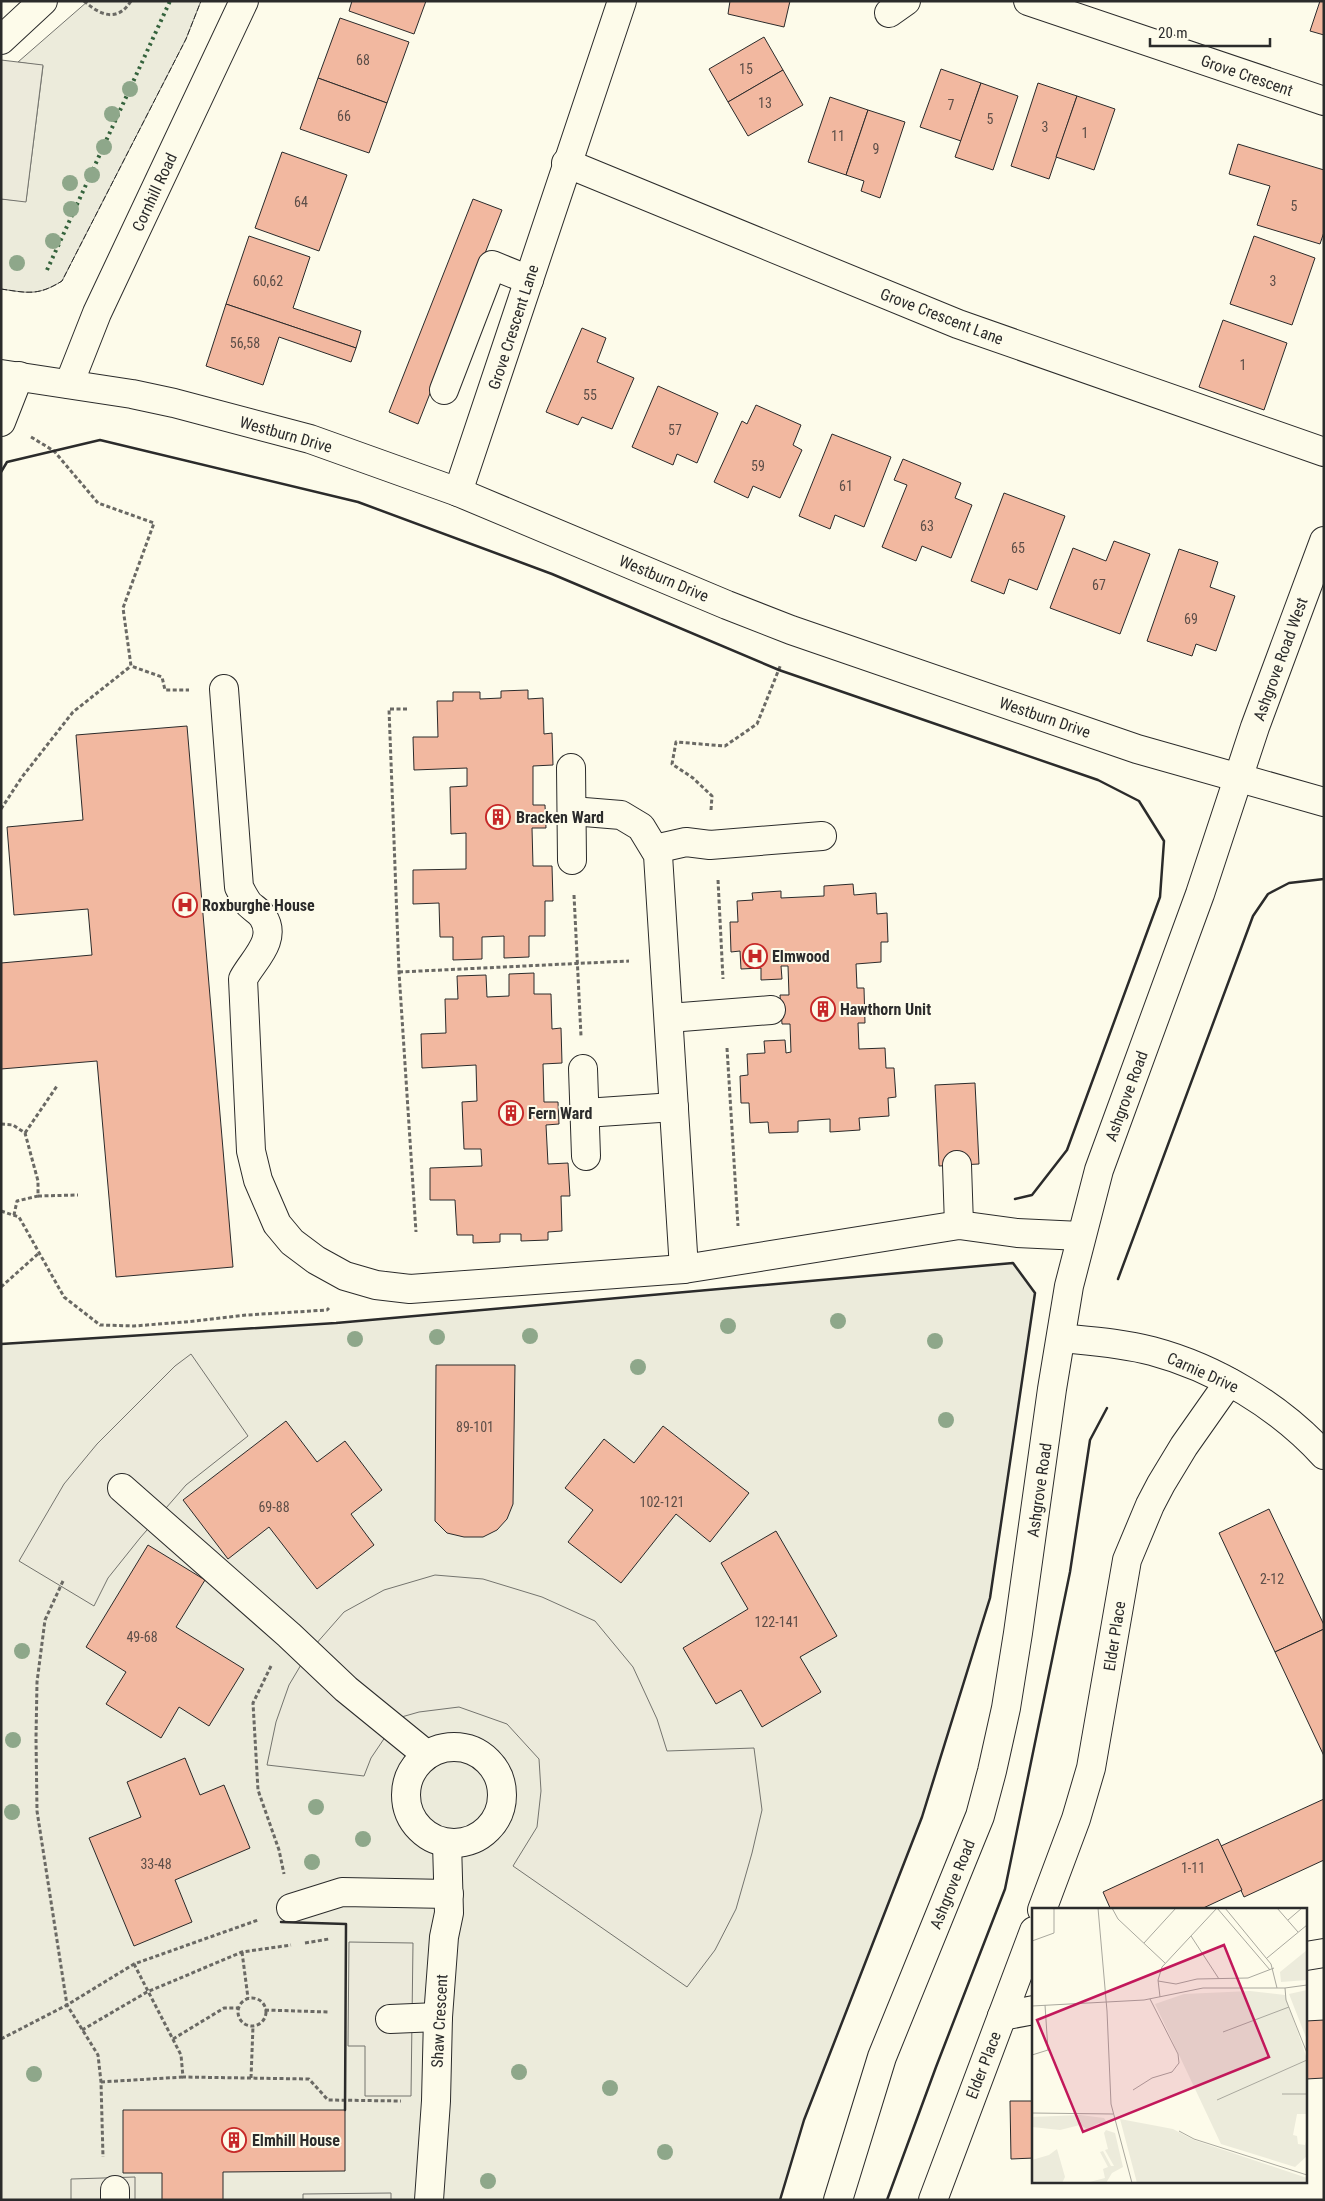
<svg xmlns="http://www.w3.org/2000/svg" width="1325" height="2201" font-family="'Roboto Condensed',sans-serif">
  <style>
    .green { fill: #ecebdb; stroke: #74746e }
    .parking { fill: #eceadb; stroke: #74746e }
    .building { fill: #f2b8a0; stroke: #2b2b2b }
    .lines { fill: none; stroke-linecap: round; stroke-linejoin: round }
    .minor-casing { stroke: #2b2b2b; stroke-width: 30 }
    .path { stroke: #6a6964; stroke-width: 3; stroke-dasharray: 4 2.5; stroke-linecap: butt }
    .minor { stroke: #fdfbea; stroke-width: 28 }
    .hedge { stroke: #34623c; stroke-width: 4; stroke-dasharray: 2.5 4; stroke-linecap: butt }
    .fence { stroke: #2b2b2b; stroke-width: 1; stroke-dasharray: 6 2.5; stroke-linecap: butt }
    .wall { stroke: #2b2b2b; stroke-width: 2.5 }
    .tree { fill: #8ea78a }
    .labels { text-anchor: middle; stroke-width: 4; stroke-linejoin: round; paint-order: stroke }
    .number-label { font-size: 14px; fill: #5d4e48 }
    .street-label { font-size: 16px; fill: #2b2b2b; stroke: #fdfbea }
    .poi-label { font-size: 16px; font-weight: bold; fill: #2b2b2b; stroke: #fdfbea; text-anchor: start }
    .inset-road { fill: none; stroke: #a9a89e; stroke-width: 1 }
    .view { fill: #c2185b; fill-opacity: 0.15; stroke: #c2185b; stroke-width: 2.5 }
    .inset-edge { fill: none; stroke: #2b2b2b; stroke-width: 2.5 }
  </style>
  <rect width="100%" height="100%" fill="#fdfbea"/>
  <g class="green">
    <path d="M88,1h113l-15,38 -124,242c-24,15 -34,12 -61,8v-90l25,2 17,-135 -25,-4z"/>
    <path d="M1013,1263l22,30 -45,305 -68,219 -118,303 -24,80h-779v-856l335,-21z"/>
  </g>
  <g class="parking">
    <path d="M1,60l42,5 -17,137 -25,-3z"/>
    <path d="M191,1354l57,82 -62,49 -46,53 -32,40 -14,28 -75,-45 45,-77 33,-40 78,-78z"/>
    <path d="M435,1575l48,4 59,18 53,24 38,46 24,52 10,32 87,-3 8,62 -10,43 -16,56 -21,41 -28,37 -174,-121 24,-39 4,-36 -2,-32 -32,-35 -48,-17 -40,5 -21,6 -27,40 -7,18 -97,-11 9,-43 13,-37 19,-32 36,-41 40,-22z"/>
    <path d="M349,1942l64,1 -2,153h-46v-50h-17z"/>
    <path d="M135,2177v23h-64v-21z"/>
    <path d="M391,2193v7h-88v-6z"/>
  </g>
  <g class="building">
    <path d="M352,1h74l-12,33 -65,-23z"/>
    <path d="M730,1h60l-6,26 -56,-13z"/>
    <path d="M1320,1h4v34l-14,-4z"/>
    <path d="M340,18l69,24 -22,61 -69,-25z"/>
    <path d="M764,37l19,33 -55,32 -19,-33z"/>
    <path d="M941,69l40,14 -20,58 -41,-14z"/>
    <path d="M783,70l20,35 -55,31 -20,-34z"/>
    <path d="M318,78l69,25 -18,50 -69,-24z"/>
    <path d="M981,83l37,13 -25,74 -38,-13z"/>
    <path d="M1038,83l39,13 -28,83 -38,-13z"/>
    <path d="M1077,96l38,13 -21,61 -38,-13z"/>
    <path d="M830,97l38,13 -22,65 -38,-13z"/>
    <path d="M868,110l37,12 -25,76 -19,-7 3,-10 -18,-6z"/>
    <path d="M1238,144l86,26v62l-4,12 -63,-19 13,-39 -41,-12z"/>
    <path d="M282,152l65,23 -28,76 -64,-23z"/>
    <path d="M473,199l29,11 -84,214 -29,-12z"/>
    <path d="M249,236l61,21 -17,51 68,23 -5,17 -130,-44z"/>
    <path d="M1254,236l61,22 -23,67 -62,-21z"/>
    <path d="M226,304l130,44 -5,14 -72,-25 -16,48 -57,-19z"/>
    <path d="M1223,320l64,23 -23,67 -65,-23z"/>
    <path d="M582,328l24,10 -9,24 37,16 -22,51 -30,-12 -4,8 -32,-13z"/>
    <path d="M658,386l60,27 -21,50 -20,-9 -4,11 -41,-18z"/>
    <path d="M756,405l45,20 -8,20 9,5 -22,48 -27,-12 -5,12 -34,-16 28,-61 5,3z"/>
    <path d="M832,434l59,23 -27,70 -29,-12 -5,14 -31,-13z"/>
    <path d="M903,459l58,24 -6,15 17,7 -21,53 -29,-12 -6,15 -34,-14 25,-62 -13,-5z"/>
    <path d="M1004,493l61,23 -28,74 -28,-11 -5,15 -33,-13z"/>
    <path d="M1114,541l36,13 -30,80 -70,-26 23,-60 33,13z"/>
    <path d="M1179,549l39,13 -8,25 25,9 -19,55 -20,-7 -4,12 -45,-15z"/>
    <path d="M528,690v9l15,-1 1,36 8,-1 1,32 -20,1v39h12l1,23h-14l1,38h19l1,35h-8v35h-16v21l-25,1v-22l-22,1v22l-29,1v-23h-13l-1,-34 -26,1v-34l53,-1v-36l-15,1 -1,-47 17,-1v-18l-53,2 -1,-33h25l-1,-36h16v-9h27v7l21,-1v-7z"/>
    <path d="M187,726l46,541 -117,10 -19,-216 -96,8v-106l91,-8 -4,-46 -74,6 -7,-88 76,-7 -7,-85z"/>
    <path d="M853,884l1,11 22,-2 1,21 10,-1 1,29h-7v20l-25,2 1,24h7l1,35h-7l1,26 26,-1 1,20h8l2,29 -8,1 1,18 -30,2 1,12 -30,2v-13l-32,2v11l-29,1 -1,-11 -18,1 -1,-20h-8l-1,-27 8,-1 -1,-21 18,-1 -1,-12 21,-1 1,13 5,-1 -1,-28h-8l-2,-29h9l-1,-29h-7l1,13 -21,1v-12l-20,1 -1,-18 -9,1 -1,-30h8l-1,-21 16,-1 -1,-7 29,-2v7l43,-2v-10z"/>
    <path d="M534,973v21h17l1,35 9,-1 1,35 -19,1 1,38h14l1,22 -13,1 2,39 20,-1 2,33h-9l1,35 -14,1v8l-27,1v-7h-21v8l-27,1v-8h-16l-2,-35h-25v-32l52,-2 -1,-17h-17l-2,-47 15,-1 -1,-36 -54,3 -1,-34 25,-1 -1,-34h13l-1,-23 29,-1 1,22 22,-1v-22z"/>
    <path d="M975,1083l4,81 -40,2 -4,-81z"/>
    <path d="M436,1365h79l-2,139 -6,15 -10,11 -14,7h-19l-17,-4 -12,-12z"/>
    <path d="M286,1421l31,41 28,-21 37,49 -31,24 23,31 -57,44 -48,-62 -41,32 -45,-59z"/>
    <path d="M663,1426l86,67 -39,49 -34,-28 -55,69 -53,-41 25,-32 -28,-22 39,-49 30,24z"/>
    <path d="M1269,1509l55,116v4l-49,23 -56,-119z"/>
    <path d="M776,1531l61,105 -37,21 21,35 -59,35 -21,-37 -25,14 -33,-56 65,-39 -27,-46z"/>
    <path d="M148,1545l57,35 -29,47 68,42 -35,57 -30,-19 -18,31 -55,-34 20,-32 -40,-25z"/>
    <path d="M1324,1629v127l-49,-104z"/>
    <path d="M185,1758l15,37 24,-10 26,63 -75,32 17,42 -58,24 -45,-108 52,-21 -14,-35z"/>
    <path d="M1324,1799v61l-80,37 -23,-51z"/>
    <path d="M1218,1839l24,51 -43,20h-88l-8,-18z"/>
    <path d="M1324,2020v58l-18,1v-58z"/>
    <path d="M1010,2101h24v57l-23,1z"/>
    <path d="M123,2110h222v61l-122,1v28h-61v-27h-39z"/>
  </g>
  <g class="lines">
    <defs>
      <g id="minor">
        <path d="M1028,1l296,100"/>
        <path d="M889,13l17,-12"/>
        <path d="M1,40l42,-39"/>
        <path d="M566,163l392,161 366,128"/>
        <path d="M1,374l131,20 42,9 136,36 148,53 269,113 64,25 346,119 187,53"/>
        <path d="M69,384l28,-71 147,-312"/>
        <path d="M444,390l48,-125 37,15"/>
        <path d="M1,422l18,-46"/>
        <path d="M458,492l164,-491"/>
        <path d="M224,689l15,198c3,6 6,12 10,17 4,4 11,8 14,13 15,23 -10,43 -20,62l8,172 7,29 19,44 15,18 24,18 29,16 31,9 34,4 274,-20 275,-44 58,8 64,3"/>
        <path d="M571,768l1,92"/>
        <path d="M572,811l49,4 20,12 17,28 26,414"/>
        <path d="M655,849l31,-7 24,3 112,-9"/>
        <path d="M669,1018l102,-8"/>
        <path d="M583,1069l3,87"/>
        <path d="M585,1113l89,-6"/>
        <path d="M957,1165l2,60"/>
        <path d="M1061,1338c30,3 61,5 91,13 64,17 127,55 172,104"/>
        <path d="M122,1488l167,147 57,54 81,66"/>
        <circle cx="454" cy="1795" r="48"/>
        <path d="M291,1908l51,-16 107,2"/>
        <path d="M1042,1910l34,-91 15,-51 36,-208 23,-55 11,-21 23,-38 45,-64"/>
        <path d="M1306,1956l18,-3"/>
        <path d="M1002,2016l32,-6"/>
        <path d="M390,2019l48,-2"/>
        <path d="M115,2200v-10"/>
        <path d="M429,2200l7,-99 2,-84 6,-80 5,-24 -2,-70"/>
        <path d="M838,2200l44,-143 98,-241 12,-45 14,-63 12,-75 34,-244 17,-103 30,-116 101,-276 55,-167 69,-186"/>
        <path d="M933,2200l101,-269"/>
      </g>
    </defs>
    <use href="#minor" class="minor-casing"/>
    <g class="path">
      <path d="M84,1c16,14 33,22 47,0"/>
      <path d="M31,437l23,14 44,52 56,20 -31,85 8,58 31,11 3,13h24"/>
      <path d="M407,709h-18l10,263 17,260"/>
      <path d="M1,809l21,-32 51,-65 58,-46"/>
      <path d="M711,810l1,-14 -19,-18 -21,-14 4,-22 49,4 32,-22 24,-60"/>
      <path d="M718,880l5,99"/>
      <path d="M574,895l7,141"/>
      <path d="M399,972l230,-11"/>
      <path d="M727,1048l11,178"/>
      <path d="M1,1124l12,1 12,8 13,48v15l-21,5 -3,14"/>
      <path d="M25,1133l32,-47"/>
      <path d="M38,1196l40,-1"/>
      <path d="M1,1211l18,6 45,80 36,28 34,1 51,-4 62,-7 80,-5 2,-2"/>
      <path d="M1,1287l38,-34"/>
      <path d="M63,1581l-18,39 -8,62 -1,56 1,73 30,194 31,50 3,27 2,75"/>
      <path d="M271,1666l-18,37 5,87 21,60 5,24"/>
      <path d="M305,1943l24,-4"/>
      <path d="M242,1952l6,46"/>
      <path d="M134,1964l47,91 2,22 126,2 19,21 73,1"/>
      <circle cx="252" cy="2012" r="14"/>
      <path d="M265,2010l63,2"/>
      <path d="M82,2030l65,-38 95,-40 49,-7"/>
      <path d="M1,2039l66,-34 67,-41 124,-44"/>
      <path d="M173,2039l51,-31h14"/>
      <path d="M251,2078l2,-52"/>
      <path d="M101,2082l82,-5"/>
    </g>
    <use href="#minor" class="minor"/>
    <path class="hedge" d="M47,270l123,-269"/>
    <path class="fence" d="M1,289c27,4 37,7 61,-8l124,-242 15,-38"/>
    <g class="wall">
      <path d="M1,472l6,-10 93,-22 258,62 194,72 227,96 319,110 41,21 25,40 -4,56 -93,253 -35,45 -17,4"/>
      <path d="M1118,1279l135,-363 15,-22 21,-11 35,-4"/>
      <path d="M1,1344l335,-21 677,-60 22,30 -45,305 -68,219 -118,303 -24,80"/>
      <path d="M281,1922l65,2 -1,186"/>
      <path d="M887,2200l49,-133 69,-178 65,-317 20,-132 17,-32"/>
    </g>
  </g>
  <g class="tree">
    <circle cx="130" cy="89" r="8"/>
    <circle cx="112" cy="114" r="8"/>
    <circle cx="104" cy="147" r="8"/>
    <circle cx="92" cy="175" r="8"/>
    <circle cx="70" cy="183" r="8"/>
    <circle cx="71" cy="209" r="8"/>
    <circle cx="53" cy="241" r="8"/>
    <circle cx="17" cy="263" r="8"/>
    <circle cx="838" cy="1321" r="8"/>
    <circle cx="728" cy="1326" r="8"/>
    <circle cx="530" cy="1336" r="8"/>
    <circle cx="437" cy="1337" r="8"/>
    <circle cx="355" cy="1339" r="8"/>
    <circle cx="935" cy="1341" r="8"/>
    <circle cx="638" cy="1367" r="8"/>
    <circle cx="946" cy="1420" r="8"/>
    <circle cx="22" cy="1651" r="8"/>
    <circle cx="13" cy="1740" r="8"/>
    <circle cx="316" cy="1807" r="8"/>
    <circle cx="12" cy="1812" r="8"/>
    <circle cx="363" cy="1839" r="8"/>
    <circle cx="312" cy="1862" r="8"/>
    <circle cx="519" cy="2072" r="8"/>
    <circle cx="34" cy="2074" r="8"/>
    <circle cx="610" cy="2088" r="8"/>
    <circle cx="665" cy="2152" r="8"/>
    <circle cx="488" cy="2181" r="8"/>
  </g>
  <defs>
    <symbol id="building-ring" viewBox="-11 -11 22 22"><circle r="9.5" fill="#fdfbea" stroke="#c62828" stroke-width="1.5"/><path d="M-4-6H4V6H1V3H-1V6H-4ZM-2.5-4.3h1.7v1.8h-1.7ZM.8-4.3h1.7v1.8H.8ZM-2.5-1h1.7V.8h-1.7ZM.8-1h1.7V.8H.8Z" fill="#c62828"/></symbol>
    <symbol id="hospital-ring" viewBox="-11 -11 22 22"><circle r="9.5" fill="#fdfbea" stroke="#c62828" stroke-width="1.5"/><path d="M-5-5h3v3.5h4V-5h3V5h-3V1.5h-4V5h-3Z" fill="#c62828"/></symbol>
  </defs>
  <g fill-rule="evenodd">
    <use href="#building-ring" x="484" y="803" width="28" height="28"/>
    <use href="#hospital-ring" x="171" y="891" width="28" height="28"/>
    <use href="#hospital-ring" x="741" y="942" width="28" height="28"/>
    <use href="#building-ring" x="809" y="995" width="28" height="28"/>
    <use href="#building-ring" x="497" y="1099" width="28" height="28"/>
    <use href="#building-ring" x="220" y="2126" width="28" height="28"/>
  </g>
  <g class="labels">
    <g class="number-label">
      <text x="363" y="65">68</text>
      <text x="746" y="74">15</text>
      <text x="765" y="108">13</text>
      <text x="951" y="110">7</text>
      <text x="344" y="121">66</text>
      <text x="990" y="124">5</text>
      <text x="1045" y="132">3</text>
      <text x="1085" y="138">1</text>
      <text x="838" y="141">11</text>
      <text x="876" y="154">9</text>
      <text x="301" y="207">64</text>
      <text x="1294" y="211">5</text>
      <text x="268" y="286">60,62</text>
      <text x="1273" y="286">3</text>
      <text x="245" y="348">56,58</text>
      <text x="1243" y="370">1</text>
      <text x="590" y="400">55</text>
      <text x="675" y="435">57</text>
      <text x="758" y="471">59</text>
      <text x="846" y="491">61</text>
      <text x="927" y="531">63</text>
      <text x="1018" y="553">65</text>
      <text x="1099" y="590">67</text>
      <text x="1191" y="624">69</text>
      <text x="475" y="1432">89-101</text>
      <text x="662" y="1507">102-121</text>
      <text x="274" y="1512">69-88</text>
      <text x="1272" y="1584">2-12</text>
      <text x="777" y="1627">122-141</text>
      <text x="142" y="1642">49-68</text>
      <text x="156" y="1869">33-48</text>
      <text x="1193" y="1873">1-11</text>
    </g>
    <g class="street-label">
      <text transform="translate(1247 75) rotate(19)" y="6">Grove Crescent</text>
      <text transform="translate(154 192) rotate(-65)" y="6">Cornhill Road</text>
      <text transform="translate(942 316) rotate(21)" y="6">Grove Crescent Lane</text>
      <text transform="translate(513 327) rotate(-72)" y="6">Grove Crescent Lane</text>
      <text transform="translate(286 434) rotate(16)" y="6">Westburn Drive</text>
      <text transform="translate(664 578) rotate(23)" y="6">Westburn Drive</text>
      <text transform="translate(1280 659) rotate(-70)" y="6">Ashgrove Road West</text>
      <text transform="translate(1045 717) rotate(19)" y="6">Westburn Drive</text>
      <text transform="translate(1126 1096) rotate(-70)" y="6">Ashgrove Road</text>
      <text transform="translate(1203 1372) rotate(24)" y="6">Carnie Drive</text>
      <text transform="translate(1039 1490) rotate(-82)" y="6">Ashgrove Road</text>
      <text transform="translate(1114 1636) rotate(-81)" y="6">Elder Place</text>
      <text transform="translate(952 1884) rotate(-68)" y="6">Ashgrove Road</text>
      <text transform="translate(439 2021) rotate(-87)" y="6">Shaw Crescent</text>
      <text transform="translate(983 2065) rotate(-69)" y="6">Elder Place</text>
    </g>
    <g class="poi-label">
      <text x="516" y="823">Bracken Ward</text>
      <text x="202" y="911">Roxburghe House</text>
      <text x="772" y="962">Elmwood</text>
      <text x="840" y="1015">Hawthorn Unit</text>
      <text x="528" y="1119">Fern Ward</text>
      <text x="252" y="2146">Elmhill House</text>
    </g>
  </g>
  <g transform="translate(1032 1908)">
    <rect width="275" height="275" fill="#fdfbea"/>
    <path d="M275,42v30l-26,2 -1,-10zM275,82v50l-18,-46zM218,83l35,4 22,64v55h-10l-4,21 4,1 1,8 7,1 2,-7v18l-12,11 -74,-23 -66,-140 29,-10zM48,207l24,3 4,6 -8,2 -1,-3 -12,6 -7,-4 -20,5 -28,-3v-10zM88,211l53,10 21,11 113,38v5h-170zM74,222l9,3 8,34 -11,6 -6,10h-20l19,-5 -2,-9 5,-2 -8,-15 3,-1 8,15h3l-9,-16 3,-1 -4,-16zM25,241l8,28 -3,6h-30v-23l17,-5z" fill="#ecebdb"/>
    <path class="inset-road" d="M66,0l9,103 4,93 21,79M80,0l6,11 47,44M185,0l53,62M193,0l46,56 6,24M245,0l21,24M256,12l14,-12M159,28l28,43M0,33l22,-8v-25M112,35l32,-35M235,50l40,-33M126,73l18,3 21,-5 51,-1 26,-10M253,80l1,12 21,53M128,89l-2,-17 4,-13 55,-59M0,98l112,-6 59,-12h82l22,-3M191,124l66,-25M0,147l16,-5 -3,-45M101,182l19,-12 20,-6 7,-9 -1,-9 -28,-55M250,186h25M185,192l90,-40M0,205l81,1M147,223l15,8 113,36"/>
    <path class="view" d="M192,37l45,112 -186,75 -46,-112z"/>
    <rect width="275" height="275" class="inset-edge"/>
  </g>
  <rect width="1325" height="2201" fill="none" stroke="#2b2b2b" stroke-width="5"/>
  <path d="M1150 38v8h120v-8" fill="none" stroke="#2b2b2b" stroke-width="2.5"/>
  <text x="1158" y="38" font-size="15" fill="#2b2b2b" stroke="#fdfbea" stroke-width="4" paint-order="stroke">20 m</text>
</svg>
